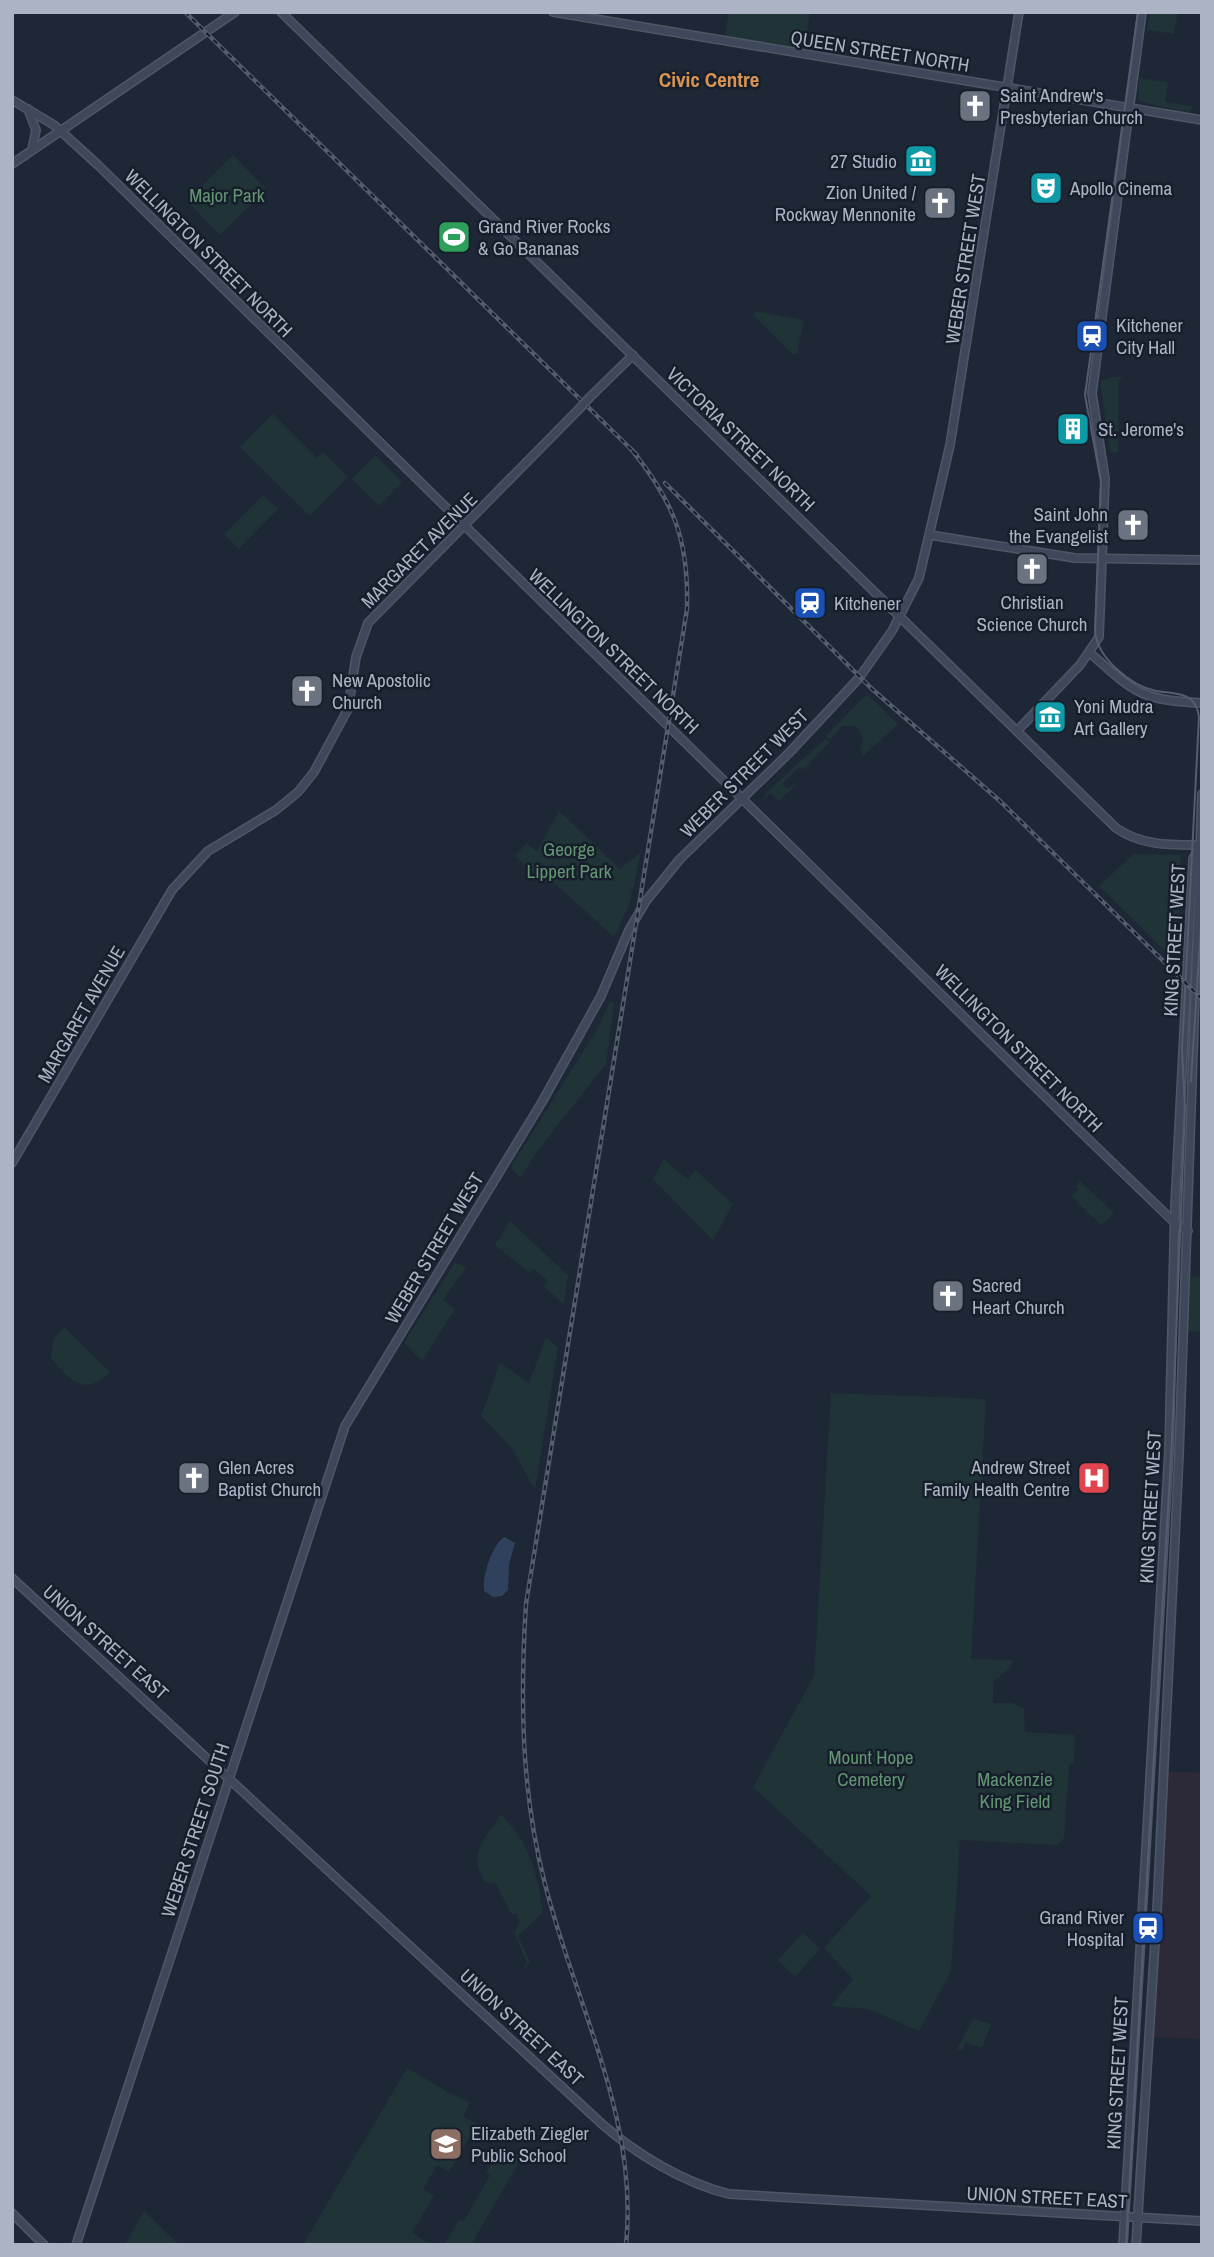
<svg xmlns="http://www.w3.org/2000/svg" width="1214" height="2257" font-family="'Archivo Narrow',sans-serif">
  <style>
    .medical { fill: #2c2a38 }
    .green { fill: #203337 }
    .water { fill: #30415e }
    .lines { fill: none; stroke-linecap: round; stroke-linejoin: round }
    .secondary-casing { stroke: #4f5665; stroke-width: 10 }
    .secondary { stroke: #3f485a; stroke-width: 7 }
    .tram { stroke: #535d6e; stroke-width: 2 }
    .rail-casing { stroke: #535d6e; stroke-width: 4.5 }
    .rail { stroke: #171e2b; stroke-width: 2; stroke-dasharray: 5; stroke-linecap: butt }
    .secondary-bridge-casing { stroke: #4f5665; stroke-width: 10; stroke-linecap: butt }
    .secondary-bridge { stroke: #3f485a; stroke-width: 7 }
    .labels { text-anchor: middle; stroke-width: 5; stroke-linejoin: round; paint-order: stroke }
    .street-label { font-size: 19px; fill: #abb3c4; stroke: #171e2b }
    .poi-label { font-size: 19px; fill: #abb3c4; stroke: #171e2b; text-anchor: start }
    .park-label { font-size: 19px; fill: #629571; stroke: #171e2b }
    .neighbourhood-label { font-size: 21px; font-weight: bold; fill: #d79453; stroke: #171e2b }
  </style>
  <rect width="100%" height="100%" fill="#1e2736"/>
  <path class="medical" d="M1166,1771l36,2v266l-54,-2z"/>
  <g class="green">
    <path d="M729,12h81l-4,24 40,6v8l-41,-4 -1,3 -75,-12 -4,-3z"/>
    <path d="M1150,12h28l-4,22 -27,-4z"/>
    <path d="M1139,78l29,4 -3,20 27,4 -2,7 -52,-12z"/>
    <path d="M233,155l33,34 -46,46 -33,-34z"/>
    <path d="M755,311l49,9 -7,34h-5l-39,-39z"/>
    <path d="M1113,377h10l-4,3 -1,73 -8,-1 -10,-71z"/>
    <path d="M273,414l44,44 6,-6 25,25 -38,39 -70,-69z"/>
    <path d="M375,455l27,27 -23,24 -27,-27z"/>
    <path d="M263,495l15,14 -39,40 -15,-15z"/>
    <path d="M867,694l31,30 -35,32 -3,-5 3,-14 -7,-11h-14l-12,14 -4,-4z"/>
    <path d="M825,739l5,3 -27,28 -4,-3 -17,17 5,5 12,-7 -20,19 -9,-8 -11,13 8,-14z"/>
    <path d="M559,811l61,58 21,-17 -12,53 -15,32 -57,-52 -17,-7 -25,-22 12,-13 10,9z"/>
    <path d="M1134,854l47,1 -3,105 -6,-2 -73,-72z"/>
    <path d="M610,1001l4,3 -8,60 -68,86 -18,28 -8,-9v-4l86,-137z"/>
    <path d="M664,1159l24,21 7,-10 38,34 -20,36 -60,-61z"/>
    <path d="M1080,1181l34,32 -13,12 -30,-29 8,-7 -3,-3z"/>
    <path d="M510,1221l58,54 -4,29 -21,-18 5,-5 -14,-12 -4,4 -35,-28z"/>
    <path d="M455,1262l11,5 -23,33 12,9 -33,52 -18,-18z"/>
    <path d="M1190,1277l12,1v54l-14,-1z"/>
    <path d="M64,1327l46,45c-26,26 -40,8 -59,-14l3,-20z"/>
    <path d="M546,1337l12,10 -23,143 -24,-43 -30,-31 19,-53 29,20z"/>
    <path d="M831,1393l155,6 -15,260 42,1 -3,8 -17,14v21h20l11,6 1,23 50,3 -1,29h-5l-5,74 -7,7 -97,-5 -9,131 -32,60 -51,-22 -37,-3 22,-27 -29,-31 47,-52 -118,-109 61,-111z"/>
    <path d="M501,1814c30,32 35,55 42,98l-25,24 12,26 -9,10 6,-10 -13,-29 6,-11 -4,-5 3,-4 -7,2 -16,-31 -11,-2c-18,-29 0,-43 16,-68z"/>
    <path d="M803,1933l17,16 -25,28 -17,-17z"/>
    <path d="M973,2019l18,5 -9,24 -17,-5 -2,7 -6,-1z"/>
    <path d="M407,2068l46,27 17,7 -7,15 14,7 -28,48 -12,-7 -14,24 11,7 -22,37 19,12h-128z"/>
    <path d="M502,2145l20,12 -51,88h-27l15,-25 5,1 26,-46 -4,-3z"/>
    <path d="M144,2211l35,34h-54z"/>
  </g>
  <path class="water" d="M504,1537l11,6 -6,22 -1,25 -6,6 -9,1 -9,-6c-2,-15 8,-45 20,-54z"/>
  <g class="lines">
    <defs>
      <g id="secondary">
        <path d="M281,12l835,816c26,18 54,17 85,17"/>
        <path d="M553,12l649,108"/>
        <path d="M12,100l42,25 44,40 986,970 90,87 14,9"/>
        <path d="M28,109l8,21 -4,20"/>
        <path d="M12,164l223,-152"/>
        <path d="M590,397l43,-42"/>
        <path d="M930,535l145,23 127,2"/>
        <path d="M1090,653c45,40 50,47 112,50"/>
        <path d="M1017,731l63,-66 19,-28 6,-158 -13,-86 50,-381"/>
        <path d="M12,1163l160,-273 36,-39 68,-41 22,-18 16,-20 34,-63 8,-52 12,-34 211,-214"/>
        <path d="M12,1578l590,546c34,30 82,59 127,70l473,27"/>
        <path d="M12,2213l32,32"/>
        <path d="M76,2245l269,-819 197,-324 59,-106 28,-66 17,-29 34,-42 109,-106 70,-75 33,-47 27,-53 31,-133 69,-433"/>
        <path d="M1123,2245l46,-794 6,-245 18,-347 5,-10"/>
        <path d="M1136,2245l21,-335 22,-455 23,-661"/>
      </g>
    </defs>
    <use href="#secondary" class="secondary-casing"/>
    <use href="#secondary" class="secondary"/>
    <g class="tram">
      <path d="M1191,1081l11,-171"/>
      <path d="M1126,2245l46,-806 13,-331 -3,-58 17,-333c-1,-8 -3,-14 -10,-19 -9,-6 -22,-5 -33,-7 -25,-5 -59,-33 -61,-60l6,-149 -16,-87 53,-383"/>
    </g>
    <defs>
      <g id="rail">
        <path d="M185,12l452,443"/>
        <path d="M665,483l206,205 129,113 202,198"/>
        <path d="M626,2245c13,-127 -51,-241 -81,-361 -24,-92 -25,-186 -19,-280l161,-995c2,-69 -13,-107 -56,-160"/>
      </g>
    </defs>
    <use href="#rail" class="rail-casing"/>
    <use href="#rail" class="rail"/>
    <defs>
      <path id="secondary-bridge" d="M579,409l11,-12"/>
    </defs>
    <use href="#secondary-bridge" class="secondary-bridge-casing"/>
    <use href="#secondary-bridge" class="secondary-bridge"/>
  </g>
  <defs>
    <symbol id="church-square" viewBox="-11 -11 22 22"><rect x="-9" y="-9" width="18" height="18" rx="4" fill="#6b7280" stroke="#171e2b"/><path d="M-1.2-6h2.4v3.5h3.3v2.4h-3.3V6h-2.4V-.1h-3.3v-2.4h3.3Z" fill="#fff"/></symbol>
    <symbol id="museum-square" viewBox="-11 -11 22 22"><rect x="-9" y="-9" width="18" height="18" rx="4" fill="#0f9aa8" stroke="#171e2b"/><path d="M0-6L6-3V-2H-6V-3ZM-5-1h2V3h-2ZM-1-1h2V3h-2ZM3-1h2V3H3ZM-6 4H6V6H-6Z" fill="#fff"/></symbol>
    <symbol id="theatre-square" viewBox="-11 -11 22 22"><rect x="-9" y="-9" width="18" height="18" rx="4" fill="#0f9aa8" stroke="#171e2b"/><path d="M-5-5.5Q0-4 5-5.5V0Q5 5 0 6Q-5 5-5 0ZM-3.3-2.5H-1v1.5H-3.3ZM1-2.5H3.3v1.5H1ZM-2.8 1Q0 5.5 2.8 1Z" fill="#fff"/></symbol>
    <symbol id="stadium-square" viewBox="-11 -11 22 22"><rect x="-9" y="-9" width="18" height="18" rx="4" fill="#2e9e5b" stroke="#171e2b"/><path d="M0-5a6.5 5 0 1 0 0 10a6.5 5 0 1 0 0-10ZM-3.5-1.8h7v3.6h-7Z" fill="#fff"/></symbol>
    <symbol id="station-square" viewBox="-11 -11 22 22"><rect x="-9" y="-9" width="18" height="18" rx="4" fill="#1a4fb4" stroke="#171e2b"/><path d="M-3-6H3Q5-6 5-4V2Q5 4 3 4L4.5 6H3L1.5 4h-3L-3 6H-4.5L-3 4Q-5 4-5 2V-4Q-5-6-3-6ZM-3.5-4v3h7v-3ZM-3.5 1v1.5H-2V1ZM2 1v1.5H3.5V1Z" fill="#fff"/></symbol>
    <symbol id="building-square" viewBox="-11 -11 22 22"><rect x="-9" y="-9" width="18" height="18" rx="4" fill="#0f9aa8" stroke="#171e2b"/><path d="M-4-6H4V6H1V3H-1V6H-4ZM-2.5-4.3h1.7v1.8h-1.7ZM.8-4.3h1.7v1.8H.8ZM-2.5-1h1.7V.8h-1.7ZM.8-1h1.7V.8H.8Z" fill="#fff"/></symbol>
    <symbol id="hospital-square" viewBox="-11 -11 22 22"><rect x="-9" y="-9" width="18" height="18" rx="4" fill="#e0444e" stroke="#171e2b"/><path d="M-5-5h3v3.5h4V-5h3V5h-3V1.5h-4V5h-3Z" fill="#fff"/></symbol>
    <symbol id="school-square" viewBox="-11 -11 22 22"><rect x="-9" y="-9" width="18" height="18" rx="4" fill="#8d6e63" stroke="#171e2b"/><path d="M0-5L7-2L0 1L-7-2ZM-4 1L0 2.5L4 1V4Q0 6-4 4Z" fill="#fff"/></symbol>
  </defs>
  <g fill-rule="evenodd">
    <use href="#church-square" x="956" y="87" width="38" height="38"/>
    <use href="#museum-square" x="902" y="142" width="38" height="38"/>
    <use href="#theatre-square" x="1027" y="169" width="38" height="38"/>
    <use href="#church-square" x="921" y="184" width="38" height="38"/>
    <use href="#stadium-square" x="435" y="218" width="38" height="38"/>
    <use href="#station-square" x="1073" y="317" width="38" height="38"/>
    <use href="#building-square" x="1054" y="410" width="38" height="38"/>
    <use href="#church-square" x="1114" y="506" width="38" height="38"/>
    <use href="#church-square" x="1013" y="550" width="38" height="38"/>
    <use href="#station-square" x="791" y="584" width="38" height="38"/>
    <use href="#church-square" x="288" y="672" width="38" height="38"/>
    <use href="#museum-square" x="1031" y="698" width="38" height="38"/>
    <use href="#church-square" x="929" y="1277" width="38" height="38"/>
    <use href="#church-square" x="175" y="1459" width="38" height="38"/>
    <use href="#hospital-square" x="1075" y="1459" width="38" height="38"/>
    <use href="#station-square" x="1129" y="1909" width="38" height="38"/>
    <use href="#school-square" x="427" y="2125" width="38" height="38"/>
  </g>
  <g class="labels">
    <g class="street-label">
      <text transform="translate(880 51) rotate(9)" y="7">QUEEN STREET NORTH</text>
      <text transform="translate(209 253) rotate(45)" y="7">WELLINGTON STREET NORTH</text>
      <text transform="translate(965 259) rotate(-81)" y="7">WEBER STREET WEST</text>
      <text transform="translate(741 439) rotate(44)" y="7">VICTORIA STREET NORTH</text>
      <text transform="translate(419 550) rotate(-45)" y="7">MARGARET AVENUE</text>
      <text transform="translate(614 651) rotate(44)" y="7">WELLINGTON STREET NORTH</text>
      <text transform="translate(744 773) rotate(-45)" y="7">WEBER STREET WEST</text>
      <text transform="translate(1174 940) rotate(-87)" y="7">KING STREET WEST</text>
      <text transform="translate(81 1014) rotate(-60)" y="7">MARGARET AVENUE</text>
      <text transform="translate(1019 1048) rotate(45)" y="7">WELLINGTON STREET NORTH</text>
      <text transform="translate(434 1248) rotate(-59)" y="7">WEBER STREET WEST</text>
      <text transform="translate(1150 1507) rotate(-87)" y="7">KING STREET WEST</text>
      <text transform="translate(106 1642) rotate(42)" y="7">UNION STREET EAST</text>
      <text transform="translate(195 1830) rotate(-72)" y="7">WEBER STREET SOUTH</text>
      <text transform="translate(522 2027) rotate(43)" y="7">UNION STREET EAST</text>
      <text transform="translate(1117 2073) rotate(-87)" y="7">KING STREET WEST</text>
      <text transform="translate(1047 2197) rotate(3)" y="7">UNION STREET EAST</text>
    </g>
    <g class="poi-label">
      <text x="1000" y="102">Saint Andrew's<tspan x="1000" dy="22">Presbyterian Church</tspan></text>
      <text x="897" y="168" text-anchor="end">27 Studio</text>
      <text x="1070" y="195">Apollo Cinema</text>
      <text x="916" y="199" text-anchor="end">Zion United /<tspan x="916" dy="22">Rockway Mennonite</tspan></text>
      <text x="478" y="233">Grand River Rocks<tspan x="478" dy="22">&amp; Go Bananas</tspan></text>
      <text x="1116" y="332">Kitchener<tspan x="1116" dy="22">City Hall</tspan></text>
      <text x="1098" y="436">St. Jerome's</text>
      <text x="1108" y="521" text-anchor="end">Saint John<tspan x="1108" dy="22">the Evangelist</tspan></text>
      <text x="1032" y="609" text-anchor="middle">Christian<tspan x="1032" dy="22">Science Church</tspan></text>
      <text x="834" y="610">Kitchener</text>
      <text x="332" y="687">New Apostolic<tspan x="332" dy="22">Church</tspan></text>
      <text x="1074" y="713">Yoni Mudra<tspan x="1074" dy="22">Art Gallery</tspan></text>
      <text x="972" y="1292">Sacred<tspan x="972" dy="22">Heart Church</tspan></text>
      <text x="218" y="1474">Glen Acres<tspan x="218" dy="22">Baptist Church</tspan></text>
      <text x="1070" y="1474" text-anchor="end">Andrew Street<tspan x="1070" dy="22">Family Health Centre</tspan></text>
      <text x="1124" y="1924" text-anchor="end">Grand River<tspan x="1124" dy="22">Hospital</tspan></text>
      <text x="471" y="2140">Elizabeth Ziegler<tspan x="471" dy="22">Public School</tspan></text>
    </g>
    <g class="park-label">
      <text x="227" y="202">Major Park</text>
      <text x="569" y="856">George<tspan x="569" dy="22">Lippert Park</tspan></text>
      <text x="871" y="1764">Mount Hope<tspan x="871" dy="22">Cemetery</tspan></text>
      <text x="1015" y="1786">Mackenzie<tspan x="1015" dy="22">King Field</tspan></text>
    </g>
    <g class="neighbourhood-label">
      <text x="709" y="87">Civic Centre</text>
    </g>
  </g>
  <rect width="1214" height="2257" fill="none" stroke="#abb3c4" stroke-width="28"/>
</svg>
